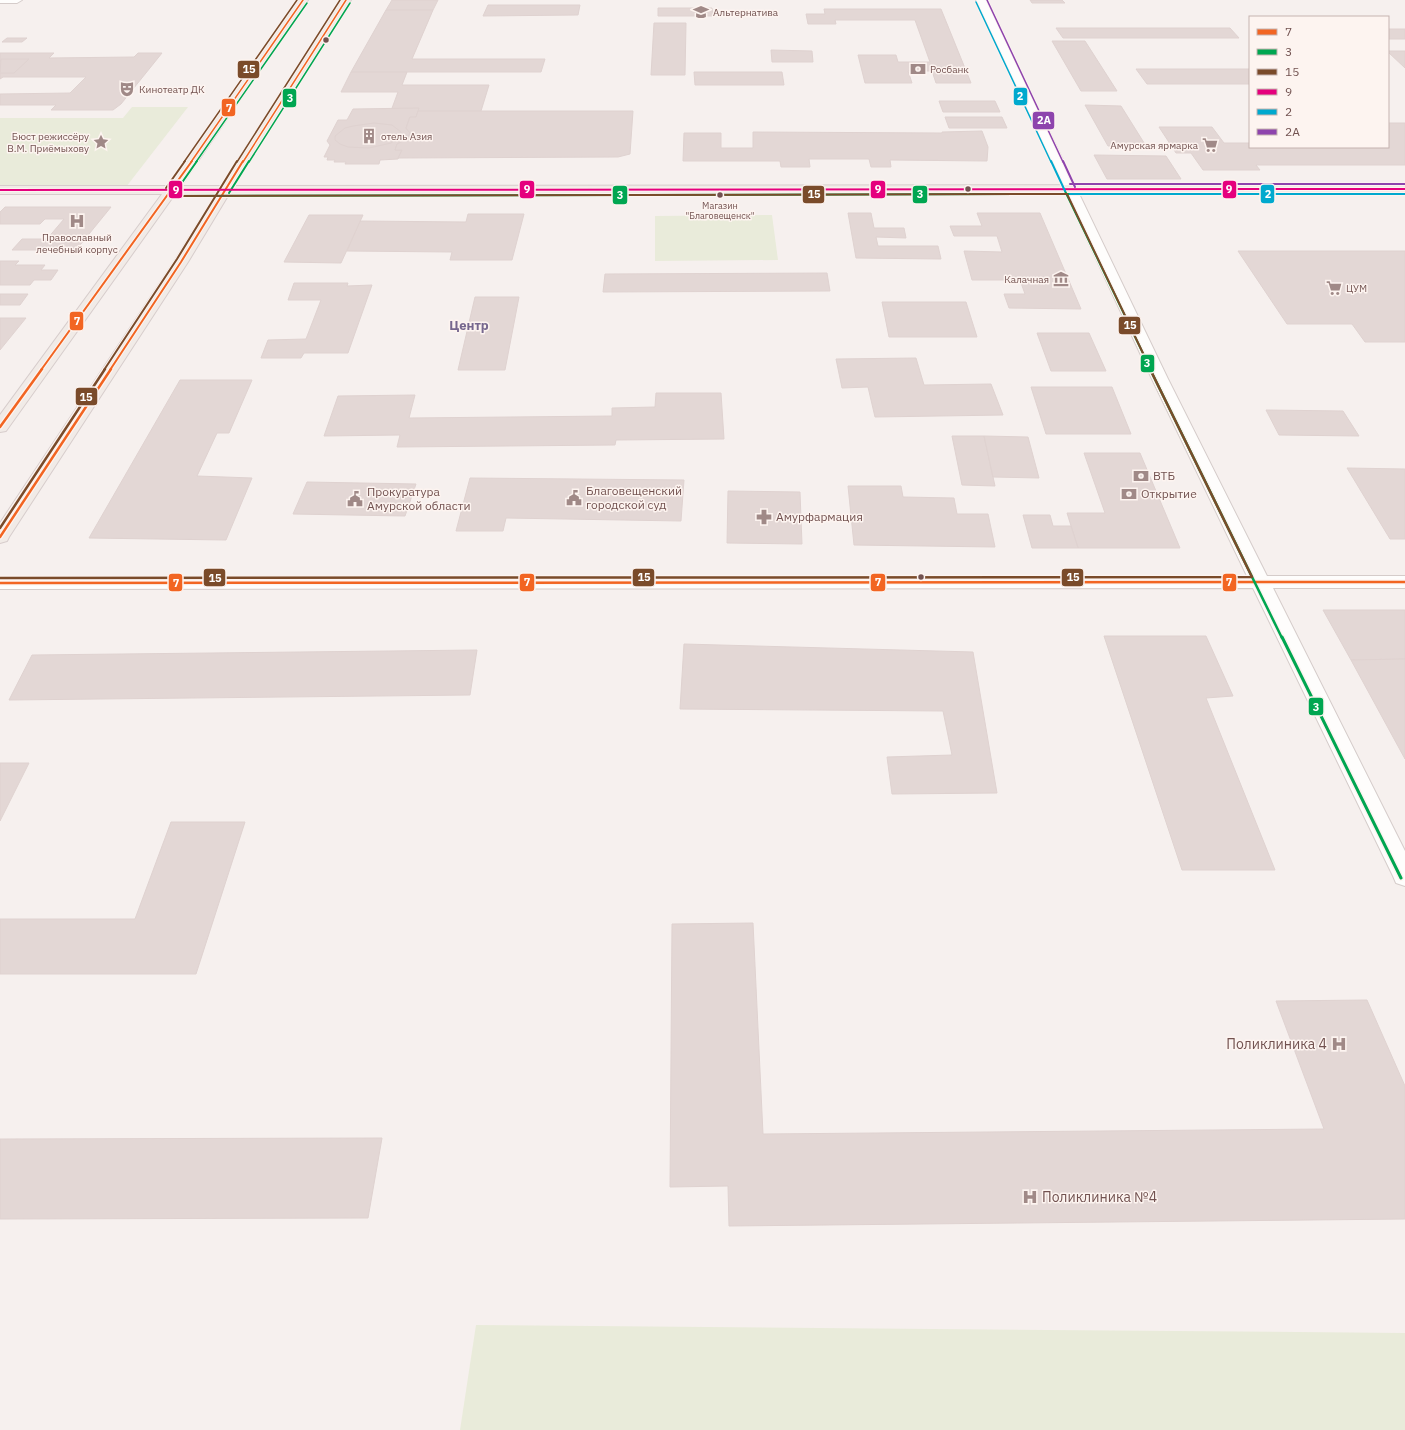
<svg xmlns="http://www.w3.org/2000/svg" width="1405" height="1430" font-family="'IBM Plex Sans',sans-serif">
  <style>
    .green { fill: #e9ebda }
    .building { fill: #e3d7d5; stroke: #dfd2d0 }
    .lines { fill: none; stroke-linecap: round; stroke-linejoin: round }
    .minor-casing { stroke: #d5ccca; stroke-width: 2 }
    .major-casing { stroke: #d7cdcc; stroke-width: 2 }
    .minor { fill: #fefdfc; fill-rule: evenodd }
    .major { fill: #f1ebe7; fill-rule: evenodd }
    .bus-1-far2-casing { stroke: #fdf4f0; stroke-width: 3 }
    .bus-1-far1-casing { stroke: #fdf4f0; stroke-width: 4 }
    .bus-1-casing { stroke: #fdf4f0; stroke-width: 5 }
    .bus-2-far3-casing { stroke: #fdf4f0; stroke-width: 3 }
    .bus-2-far2-casing { stroke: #fdf4f0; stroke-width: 4 }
    .bus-2-far1-casing { stroke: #fdf4f0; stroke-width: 5 }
    .bus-2-casing { stroke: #fdf4f0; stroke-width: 6 }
    .bus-3-far2-casing { stroke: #fdf4f0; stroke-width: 3 }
    .bus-3-far1-casing { stroke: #fdf4f0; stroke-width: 4 }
    .bus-3-casing { stroke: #fdf4f0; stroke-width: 5 }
    .bus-4-casing { stroke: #fdf4f0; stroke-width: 4 }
    .bus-5-far1-casing { stroke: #fdf4f0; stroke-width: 3 }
    .bus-5-casing { stroke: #fdf4f0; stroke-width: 4 }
    .bus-6-far1-casing { stroke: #fdf4f0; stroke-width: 3 }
    .bus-6-casing { stroke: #fdf4f0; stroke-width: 4 }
    .bus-1-far2 { stroke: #f26522; stroke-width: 1.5 }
    .bus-1-far1 { stroke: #f26522; stroke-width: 2 }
    .bus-1 { stroke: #f26522; stroke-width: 2.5 }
    .bus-2-far3 { stroke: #00a651; stroke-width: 1.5 }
    .bus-2-far2 { stroke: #00a651; stroke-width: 2 }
    .bus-2-far1 { stroke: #00a651; stroke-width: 2.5 }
    .bus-2 { stroke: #00a651; stroke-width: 3 }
    .bus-3-far2 { stroke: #7a4b2a; stroke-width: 1.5 }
    .bus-3-far1 { stroke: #7a4b2a; stroke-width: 2 }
    .bus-3 { stroke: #7a4b2a; stroke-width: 2.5 }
    .bus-4 { stroke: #e5007d; stroke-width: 2 }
    .bus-5-far1 { stroke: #00a9ce; stroke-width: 1.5 }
    .bus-5 { stroke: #00a9ce; stroke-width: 2 }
    .bus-6-far1 { stroke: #8e44ad; stroke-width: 1.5 }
    .bus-6 { stroke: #8e44ad; stroke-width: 2 }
    .bus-dot { fill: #725250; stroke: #fdf4f0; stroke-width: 1.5 }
    .labels { text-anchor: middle; stroke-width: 3; stroke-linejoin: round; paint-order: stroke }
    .far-bus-label { font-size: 9px; fill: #725250; stroke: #fdf4f0 }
    .far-poi-label { font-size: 10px; fill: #725250; stroke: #fdf4f0; text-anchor: start }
    .poi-label { font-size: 12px; fill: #725250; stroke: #fdf4f0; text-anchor: start }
    .far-district-label { font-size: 13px; font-weight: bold; fill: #76678e; stroke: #fdf4f0 }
    .near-poi-label { font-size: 14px; fill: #725250; stroke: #fdf4f0; text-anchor: end }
    .line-badge { stroke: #fdf4f0; stroke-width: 1.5 }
    .badge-label { font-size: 11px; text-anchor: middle; font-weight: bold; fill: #fff }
  </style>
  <rect width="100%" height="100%" fill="#f6f0ee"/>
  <g class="green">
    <path d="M132,107h56l-62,80h-126v-69h123z"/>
    <path d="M772,215l6,45 -123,1v-45z"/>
    <path d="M476,1325l929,8v97h-945z"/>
  </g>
  <g class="building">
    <path d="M392,0h46l-5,10h-47z"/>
    <path d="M1030,0h32l3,3h-33z"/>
    <path d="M488,5h92l-2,10 -95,1z"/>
    <path d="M658,8h54l1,8h-55z"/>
    <path d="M824,9h117l30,74h-35l-4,-12h-24l4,12h-47l-7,-28h38l2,7h32l-15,-42h-80l1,4h-28l-2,-10h19z"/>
    <path d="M386,10h47l-21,49h133l-4,13h-190z"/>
    <path d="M654,23h32l-1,52h-34z"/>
    <path d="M1056,28h174l9,10h-176z"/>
    <rect x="1388" y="29" width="17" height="10"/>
    <path d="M7,38h20l-5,4h-20z"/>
    <path d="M1052,41h33l32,50h-36z"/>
    <path d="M771,50l41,1 1,11h-41z"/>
    <path d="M1388,51h17v17l-17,-16z"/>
    <path d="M0,53h54l-5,5 85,-1 4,-4h24l-41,51 -8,6h-62l5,-5h-56v-11l70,-1 16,-16h-83l-3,2z"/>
    <path d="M1,59h28l-15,14h-14z"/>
    <path d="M1136,69h114v15h-103z"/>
    <path d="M351,72h56l-5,13h87l-8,26h-90l7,-19h-57z"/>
    <path d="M694,72h88l2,13h-89z"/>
    <path d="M939,101h56l5,11h-57z"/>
    <path d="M1085,105l36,1 25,40h-38z"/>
    <path d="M419,108l-3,9h-6l-4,11 4,5 -3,6 -10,5 -2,6h7l-4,9 -18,1 -1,4h-34l1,-2h-12l1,-2h-8l1,-3h-4l6,-12 -3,-4 11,-21h9l6,-11z"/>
    <path d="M418,111h215l-3,43 -12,3 -220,1 4,-8h-7l2,-6 10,-5 3,-6 -4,-5 4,-11h6z"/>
    <path d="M945,117h57l5,11h-58z"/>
    <path d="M374,123l18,2 9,7v4l-10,7 -22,5 -21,-1 -8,-3 -5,-4v-4l10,-8 8,-2z"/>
    <path d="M1388,123h17v42h-149l4,5h-57l-12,-17h-15l-17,-26h53l12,16h26v4h138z"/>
    <path d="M982,131l6,16 -1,14 -97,-1 1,7h-20l-2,-8h-60l1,8h-29l-1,-6h-97l1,-28h37v15h32v-16l189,1v-1z"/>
    <path d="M1094,155l72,1 15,23h-74z"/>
    <path d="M5,207h106l-35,43h-64l10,-11h25l17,-20h-19l-5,5h-40v-12z"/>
    <path d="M848,213h23l3,15h30l2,10 -30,-1 2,9h60l3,13 -85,-1z"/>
    <path d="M977,213h63l41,96 -72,-1 -5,-14h21l-5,-14h-48l-8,-29 38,1 -5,-16h-43l-4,-10h32z"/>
    <path d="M468,214h56l-12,46h-62l2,-8 -105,-1 13,-30 106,1z"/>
    <path d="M309,215h54l-22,48 -57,-1z"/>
    <path d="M1238,251h167v91h-40l-13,-18h-65z"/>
    <path d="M0,261h19l-4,4h30l-4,5h17l-7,10h-17l-4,5h-30z"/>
    <path d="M827,273l3,18 -227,1 2,-18z"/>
    <path d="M294,283h54l-1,3 25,-1 -24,68h-44l-3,5h-40l7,-18 38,-1 15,-39h-33z"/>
    <path d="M0,294h28l-8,11h-20z"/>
    <path d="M475,297h44l-14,73h-47z"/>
    <path d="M882,302h84l11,35h-88z"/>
    <path d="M0,318h26l-26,32z"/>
    <path d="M1037,333h52l17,38h-55z"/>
    <path d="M916,358l8,27 67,-1 12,31 -128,2 -7,-30 -26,1 -6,-29z"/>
    <path d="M180,380h72l-23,53h-12l-20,43 55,2 -26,62 -137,-2z"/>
    <path d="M1031,387h81l19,47h-85z"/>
    <path d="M656,393h65l3,46 -108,1 -1,5 -218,2 3,-12 -76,1 14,-40 77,-1 -6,23 203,-2v-8l43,-1z"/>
    <path d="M1266,410l77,1 16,25 -80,-1z"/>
    <path d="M952,436h32l11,50 -33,-1z"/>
    <path d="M984,436l44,1 11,41 -46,-1z"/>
    <path d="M1084,453h56l40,95h-102l-11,-35h38z"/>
    <path d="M1347,468l58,1v70h-15z"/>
    <path d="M470,478l214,2 -3,41 -175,-3 -3,13h-47z"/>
    <path d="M307,482l109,2 -11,32 -112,-2z"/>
    <path d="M848,486h53l2,11 51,1 3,16h31l7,33 -141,-2z"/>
    <path d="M728,491l72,1 2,52 -75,-1z"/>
    <path d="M1023,515h27l3,11h18l7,22h-46z"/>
    <path d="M1323,610h82v49l-54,1z"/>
    <path d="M1104,636h102l27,60 -27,2 69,172h-93z"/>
    <path d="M684,644l289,8 24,141 -105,1 -5,-37 65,-2 -9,-44 -263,-2z"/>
    <path d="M477,650l-7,45 -461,5 23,-45z"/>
    <path d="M1405,659v100l-54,-99z"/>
    <path d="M0,763h29l-29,58z"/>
    <path d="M171,822h74l-49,152h-196v-55h135z"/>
    <path d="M753,923l10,211 561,-5 -48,-128 91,-1 38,86v133l-676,7 -1,-40 -58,1 2,-263z"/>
    <path d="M382,1138l-14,80 -368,1v-80z"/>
  </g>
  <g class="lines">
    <defs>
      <g id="minor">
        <path d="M0,0h22l-5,3h-17z"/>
        <path d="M976,0h10l182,379 99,197h138v12h-132l132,263v35l-9,-3 -3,-7 -140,-288 -1253,1v-12l1247,-1 -95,-197z"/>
      </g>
      <path id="major" d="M298,0h10l-127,186h40l120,-186h10l-117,186 1171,-1v8l-1176,1 -41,68 -179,275 -2,4 -7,2v-20l174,-261 42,-68h-41l-169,237 -6,1v-17l162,-221h-162v-8h168z"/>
    </defs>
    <use href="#minor" class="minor-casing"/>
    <use href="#major" class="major-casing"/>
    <use href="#minor" class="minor"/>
    <use href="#major" class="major"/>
    <defs>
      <g id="bus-1-far2">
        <path d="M191,162l112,-162"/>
        <path d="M243,162l103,-162"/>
      </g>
      <g id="bus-1-far1">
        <path d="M41,370l151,-209"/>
        <path d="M110,370l71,-108 62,-101"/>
      </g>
      <g id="bus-1">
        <path d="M0,427l42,-58"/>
        <path d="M0,537l111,-168"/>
        <path d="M0,583l1405,-1"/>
      </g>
      <g id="bus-2-far3">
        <path d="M196,162l111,-159"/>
        <path d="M249,162l101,-159"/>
      </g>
      <g id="bus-2-far2">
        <path d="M1065,191l86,179"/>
        <path d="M229,193l20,-32"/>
        <path d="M174,194l23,-33"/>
        <path d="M170,196l900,-2"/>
      </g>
      <path id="bus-2-far1" d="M1150,369l132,269"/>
      <path id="bus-2" d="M1282,637l119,241"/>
      <g id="bus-3-far2">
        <path d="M184,162l113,-162"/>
        <path d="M237,162l103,-162"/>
      </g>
      <g id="bus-3-far1">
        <path d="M166,188l19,-27"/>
        <path d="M170,196l897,-2 84,176"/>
        <path d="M104,370l73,-111 60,-98"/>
      </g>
      <g id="bus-3">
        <path d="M0,528l105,-159"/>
        <path d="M0,578l1252,-1 -102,-208"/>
      </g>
      <path id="bus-4" d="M0,190l1405,-1"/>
      <path id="bus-5-far1" d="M976,2l75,160"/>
      <g id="bus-5">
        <path d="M1051,161l14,30"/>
        <path d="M1070,194h335"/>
      </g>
      <path id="bus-6-far1" d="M987,0l76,162"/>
      <g id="bus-6">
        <path d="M1063,161l12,26"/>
        <path d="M1070,184h335"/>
      </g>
    </defs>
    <use href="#bus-1-far2" class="bus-1-far2-casing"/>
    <use href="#bus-1-far1" class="bus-1-far1-casing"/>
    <use href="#bus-1" class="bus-1-casing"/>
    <use href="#bus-2-far3" class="bus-2-far3-casing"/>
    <use href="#bus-2-far2" class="bus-2-far2-casing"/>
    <use href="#bus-2-far1" class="bus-2-far1-casing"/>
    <use href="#bus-2" class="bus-2-casing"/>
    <use href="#bus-3-far2" class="bus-3-far2-casing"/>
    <use href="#bus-3-far1" class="bus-3-far1-casing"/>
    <use href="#bus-3" class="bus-3-casing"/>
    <use href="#bus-4" class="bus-4-casing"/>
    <use href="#bus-5-far1" class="bus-5-far1-casing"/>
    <use href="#bus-5" class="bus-5-casing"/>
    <use href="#bus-6-far1" class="bus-6-far1-casing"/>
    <use href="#bus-6" class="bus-6-casing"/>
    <use href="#bus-1-far2" class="bus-1-far2"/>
    <use href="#bus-1-far1" class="bus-1-far1"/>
    <use href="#bus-1" class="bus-1"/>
    <use href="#bus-2-far3" class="bus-2-far3"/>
    <use href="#bus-2-far2" class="bus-2-far2"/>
    <use href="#bus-2-far1" class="bus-2-far1"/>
    <use href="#bus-2" class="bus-2"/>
    <use href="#bus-3-far2" class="bus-3-far2"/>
    <use href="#bus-3-far1" class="bus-3-far1"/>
    <use href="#bus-3" class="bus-3"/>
    <use href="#bus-4" class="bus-4"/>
    <use href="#bus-5-far1" class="bus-5-far1"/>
    <use href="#bus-5" class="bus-5"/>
    <use href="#bus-6-far1" class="bus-6-far1"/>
    <use href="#bus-6" class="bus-6"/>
  </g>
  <defs>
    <symbol id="school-bare" viewBox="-9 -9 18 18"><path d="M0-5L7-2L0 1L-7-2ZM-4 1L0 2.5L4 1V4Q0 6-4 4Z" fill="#a08987" stroke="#fdf4f0" stroke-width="2.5" paint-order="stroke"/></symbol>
    <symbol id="bank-bare" viewBox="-9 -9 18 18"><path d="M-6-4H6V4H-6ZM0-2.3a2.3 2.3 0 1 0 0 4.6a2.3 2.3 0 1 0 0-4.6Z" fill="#a08987" stroke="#fdf4f0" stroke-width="2.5" paint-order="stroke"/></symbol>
    <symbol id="theatre-bare" viewBox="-9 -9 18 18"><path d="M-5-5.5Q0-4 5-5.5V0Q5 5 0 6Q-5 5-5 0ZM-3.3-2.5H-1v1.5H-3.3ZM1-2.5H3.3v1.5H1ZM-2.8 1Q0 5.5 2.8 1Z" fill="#a08987" stroke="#fdf4f0" stroke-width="2.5" paint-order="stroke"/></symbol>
    <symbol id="building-bare" viewBox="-9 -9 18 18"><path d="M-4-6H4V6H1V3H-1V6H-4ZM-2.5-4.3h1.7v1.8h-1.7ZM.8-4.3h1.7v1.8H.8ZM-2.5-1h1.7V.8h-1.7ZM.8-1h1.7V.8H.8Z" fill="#a08987" stroke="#fdf4f0" stroke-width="2.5" paint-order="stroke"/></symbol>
    <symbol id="sight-bare" viewBox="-9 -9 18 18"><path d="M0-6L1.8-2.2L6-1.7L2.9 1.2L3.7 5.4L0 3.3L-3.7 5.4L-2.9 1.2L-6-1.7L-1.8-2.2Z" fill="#a08987" stroke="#fdf4f0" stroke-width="2.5" paint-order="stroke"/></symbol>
    <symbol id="supermarket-bare" viewBox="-9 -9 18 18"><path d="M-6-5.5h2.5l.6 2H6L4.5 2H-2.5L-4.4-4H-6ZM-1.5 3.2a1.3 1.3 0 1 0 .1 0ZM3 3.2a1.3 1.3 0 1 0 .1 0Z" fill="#a08987" stroke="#fdf4f0" stroke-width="2.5" paint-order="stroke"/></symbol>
    <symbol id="hospital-bare" viewBox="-9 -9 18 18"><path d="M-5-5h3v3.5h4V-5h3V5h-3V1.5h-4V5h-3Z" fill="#a08987" stroke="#fdf4f0" stroke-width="2.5" paint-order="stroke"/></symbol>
    <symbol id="museum-bare" viewBox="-9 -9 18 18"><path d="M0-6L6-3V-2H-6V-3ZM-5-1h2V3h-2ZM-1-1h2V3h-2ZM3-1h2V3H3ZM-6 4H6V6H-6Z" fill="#a08987" stroke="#fdf4f0" stroke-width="2.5" paint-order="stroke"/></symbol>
    <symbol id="civic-bare" viewBox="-9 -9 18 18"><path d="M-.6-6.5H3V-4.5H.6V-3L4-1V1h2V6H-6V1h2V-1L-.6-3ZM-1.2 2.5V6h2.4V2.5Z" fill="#a08987" stroke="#fdf4f0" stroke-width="2.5" paint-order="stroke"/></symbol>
    <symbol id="pharmacy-bare" viewBox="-9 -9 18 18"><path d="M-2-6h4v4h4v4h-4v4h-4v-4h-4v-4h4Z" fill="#a08987" stroke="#fdf4f0" stroke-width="2.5" paint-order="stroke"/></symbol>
  </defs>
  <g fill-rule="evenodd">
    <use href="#school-bare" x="690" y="1" width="22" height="22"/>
    <use href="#bank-bare" x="907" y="58" width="22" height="22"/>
    <use href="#theatre-bare" x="116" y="78" width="22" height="22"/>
    <use href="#building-bare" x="358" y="125" width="22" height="22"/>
    <use href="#sight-bare" x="90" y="131" width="22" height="22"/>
    <use href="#supermarket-bare" x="1199" y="134" width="22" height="22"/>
    <use href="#hospital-bare" x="66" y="210" width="22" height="22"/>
    <use href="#museum-bare" x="1050" y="268" width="22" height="22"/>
    <use href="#supermarket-bare" x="1323" y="277" width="22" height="22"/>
    <use href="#bank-bare" x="1130" y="465" width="22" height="22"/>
    <use href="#bank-bare" x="1118" y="483" width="22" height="22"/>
    <use href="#civic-bare" x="563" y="487" width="22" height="22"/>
    <use href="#civic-bare" x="344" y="488" width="22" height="22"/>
    <use href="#pharmacy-bare" x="753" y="506" width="22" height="22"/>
    <use href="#hospital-bare" x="1328" y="1033" width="22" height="22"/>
    <use href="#hospital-bare" x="1019" y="1186" width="22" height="22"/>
  </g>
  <g class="bus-dot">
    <circle cx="326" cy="40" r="3.5"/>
    <circle cx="968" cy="189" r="3.5"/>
    <circle cx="720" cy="195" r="3.5"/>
    <circle cx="921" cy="577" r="3.5"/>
  </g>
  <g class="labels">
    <g class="far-bus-label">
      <text x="720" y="209">Магазин<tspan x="720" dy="10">"Благовещенск"</tspan></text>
    </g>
    <g class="far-poi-label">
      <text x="713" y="16">Альтернатива</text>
      <text x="930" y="73">Росбанк</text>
      <text x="139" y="93">Кинотеатр ДК</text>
      <text x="89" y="140" text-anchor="end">Бюст режиссёру<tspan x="89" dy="12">В.М. Приёмыхову</tspan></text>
      <text x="381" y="140">отель Азия</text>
      <text x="1198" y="149" text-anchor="end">Амурская ярмарка</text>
      <text x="77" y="241" text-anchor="middle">Православный<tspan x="77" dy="12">лечебный корпус</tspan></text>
      <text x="1049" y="283" text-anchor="end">Калачная</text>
      <text x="1346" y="292">ЦУМ</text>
    </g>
    <g class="poi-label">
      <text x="1153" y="480">ВТБ</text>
      <text x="586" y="495">Благовещенский<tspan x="586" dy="14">городской суд</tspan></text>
      <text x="367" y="496">Прокуратура<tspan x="367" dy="14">Амурской области</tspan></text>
      <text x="1141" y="498">Открытие</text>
      <text x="776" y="521">Амурфармация</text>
    </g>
    <g class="far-district-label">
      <text x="469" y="330">Центр</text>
    </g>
    <g class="near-poi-label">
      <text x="1327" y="1049">Поликлиника 4</text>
      <text x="1042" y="1202" text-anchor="start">Поликлиника №4</text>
    </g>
  </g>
  <g class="line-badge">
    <rect x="237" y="60" width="23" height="19" rx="4" fill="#7a4b2a"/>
    <rect x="1013" y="87" width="15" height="19" rx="4" fill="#00a9ce"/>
    <rect x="282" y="88" width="15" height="20" rx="4" fill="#00a651"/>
    <rect x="221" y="98" width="15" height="19" rx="4" fill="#f26522"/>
    <rect x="1032" y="111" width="23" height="19" rx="4" fill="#8e44ad"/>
    <rect x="1222" y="180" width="15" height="19" rx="4" fill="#e5007d"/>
    <rect x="870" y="180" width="16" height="19" rx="4" fill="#e5007d"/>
    <rect x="519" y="180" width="16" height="19" rx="4" fill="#e5007d"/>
    <rect x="168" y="180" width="15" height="19" rx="4" fill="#e5007d"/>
    <rect x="1260" y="184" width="15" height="20" rx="4" fill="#00a9ce"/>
    <rect x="912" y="185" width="16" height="19" rx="4" fill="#00a651"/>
    <rect x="802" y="185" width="23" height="19" rx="4" fill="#7a4b2a"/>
    <rect x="612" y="185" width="16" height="20" rx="4" fill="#00a651"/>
    <rect x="69" y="311" width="15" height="20" rx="4" fill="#f26522"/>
    <rect x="1118" y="316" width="23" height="19" rx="4" fill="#7a4b2a"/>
    <rect x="1140" y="354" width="15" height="19" rx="4" fill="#00a651"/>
    <rect x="75" y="387" width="23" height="19" rx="4" fill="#7a4b2a"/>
    <rect x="1061" y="568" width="23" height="19" rx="4" fill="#7a4b2a"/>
    <rect x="632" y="568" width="23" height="19" rx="4" fill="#7a4b2a"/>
    <rect x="203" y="568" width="23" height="19" rx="4" fill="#7a4b2a"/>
    <rect x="1222" y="573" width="15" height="19" rx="4" fill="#f26522"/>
    <rect x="870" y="573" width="16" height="19" rx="4" fill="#f26522"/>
    <rect x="519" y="573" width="16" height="19" rx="4" fill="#f26522"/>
    <rect x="168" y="573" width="15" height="19" rx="4" fill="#f26522"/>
    <rect x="1308" y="697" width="16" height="19" rx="4" fill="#00a651"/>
  </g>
  <g class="badge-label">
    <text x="249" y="73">15</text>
    <text x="1020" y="100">2</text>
    <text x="290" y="102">3</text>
    <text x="229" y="112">7</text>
    <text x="1044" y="124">2А</text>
    <text x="1229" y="193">9</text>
    <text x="878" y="193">9</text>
    <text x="527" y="193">9</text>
    <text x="176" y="194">9</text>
    <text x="1268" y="198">2</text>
    <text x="920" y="198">3</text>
    <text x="814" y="198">15</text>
    <text x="620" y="199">3</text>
    <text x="77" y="325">7</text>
    <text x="1130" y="329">15</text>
    <text x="1147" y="367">3</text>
    <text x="86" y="401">15</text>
    <text x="1073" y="581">15</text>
    <text x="644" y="581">15</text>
    <text x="215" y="582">15</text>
    <text x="1229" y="586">7</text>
    <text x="878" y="586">7</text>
    <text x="527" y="586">7</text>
    <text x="176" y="587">7</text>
    <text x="1316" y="711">3</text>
  </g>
  <rect x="1249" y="16" width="140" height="132" fill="#fdf4f0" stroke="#c5b3b0"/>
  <rect x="1257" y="29" width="20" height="6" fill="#f26522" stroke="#c5b3b0"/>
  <text x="1285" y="36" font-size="12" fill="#725250">7</text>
  <rect x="1257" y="49" width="20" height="6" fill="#00a651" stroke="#c5b3b0"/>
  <text x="1285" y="56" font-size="12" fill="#725250">3</text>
  <rect x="1257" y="69" width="20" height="6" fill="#7a4b2a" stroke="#c5b3b0"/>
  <text x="1285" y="76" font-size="12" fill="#725250">15</text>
  <rect x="1257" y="89" width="20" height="6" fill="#e5007d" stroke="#c5b3b0"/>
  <text x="1285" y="96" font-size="12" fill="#725250">9</text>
  <rect x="1257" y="109" width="20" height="6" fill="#00a9ce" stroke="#c5b3b0"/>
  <text x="1285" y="116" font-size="12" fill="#725250">2</text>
  <rect x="1257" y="129" width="20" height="6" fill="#8e44ad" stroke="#c5b3b0"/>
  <text x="1285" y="136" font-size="12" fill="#725250">2А</text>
</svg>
